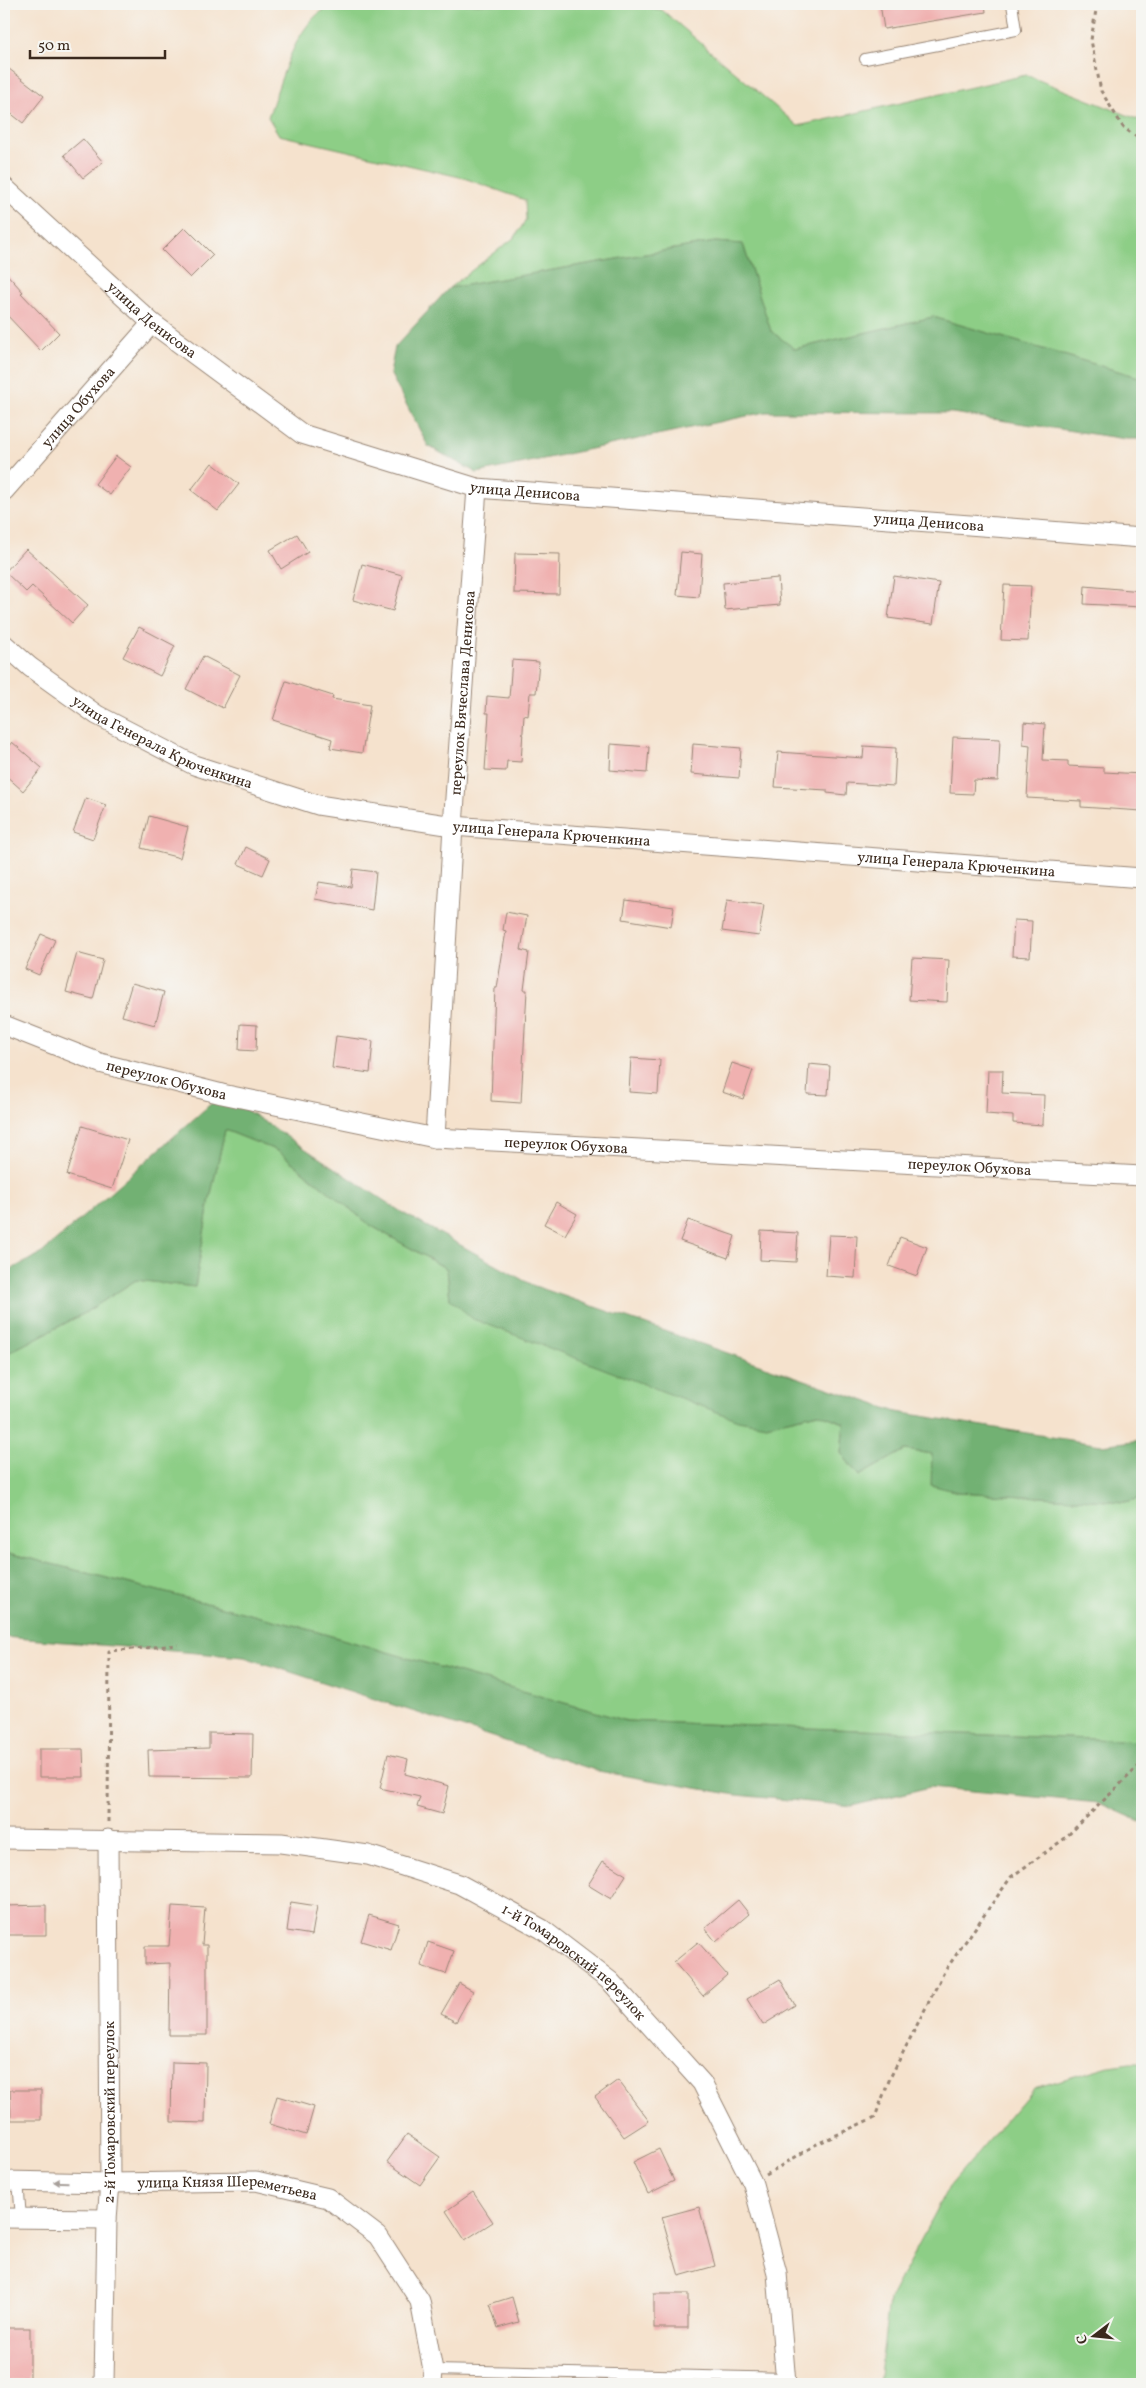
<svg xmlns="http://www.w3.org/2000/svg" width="1146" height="2388" font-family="Vollkorn,serif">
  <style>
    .green { fill: #8dce86; stroke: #647c52 }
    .forest { fill: #72b173; stroke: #566e48 }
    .building { fill: #f0b1b0 }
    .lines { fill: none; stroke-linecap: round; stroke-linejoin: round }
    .service-casing { stroke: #988676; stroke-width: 12 }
    .minor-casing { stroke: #988676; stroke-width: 21 }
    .path { stroke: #988676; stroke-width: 3; stroke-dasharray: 4 4; stroke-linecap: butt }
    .service { stroke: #fff; stroke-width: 10 }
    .minor { stroke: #fff; stroke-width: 19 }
    .oneway { fill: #a79f9a }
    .labels { text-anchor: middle; stroke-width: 4; stroke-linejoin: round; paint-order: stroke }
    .street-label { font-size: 15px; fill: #3b2a1e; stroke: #f6f6f2 }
  </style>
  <rect width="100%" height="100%" fill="#f6f6f2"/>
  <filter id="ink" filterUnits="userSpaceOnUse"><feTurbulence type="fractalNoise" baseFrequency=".02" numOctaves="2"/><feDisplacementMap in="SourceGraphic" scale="10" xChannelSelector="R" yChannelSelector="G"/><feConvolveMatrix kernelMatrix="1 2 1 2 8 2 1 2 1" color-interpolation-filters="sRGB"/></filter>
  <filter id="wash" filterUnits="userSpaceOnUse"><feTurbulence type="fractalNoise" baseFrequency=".0096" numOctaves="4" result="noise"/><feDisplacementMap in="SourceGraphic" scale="20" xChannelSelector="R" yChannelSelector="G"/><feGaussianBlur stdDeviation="1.12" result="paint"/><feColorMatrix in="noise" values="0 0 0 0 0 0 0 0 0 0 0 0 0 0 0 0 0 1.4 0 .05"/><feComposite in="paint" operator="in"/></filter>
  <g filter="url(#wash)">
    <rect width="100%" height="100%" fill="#f5e2cd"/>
    <g class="green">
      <path d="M333,4h298l31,6 136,116 228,-51 116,46v257l-209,-61 -138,32 -24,-17 -28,-88 -28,-2 -266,46 66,-51 11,-17 -1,-20 -61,-22 -185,-43 -11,-18c14,-37 27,-96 65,-113z"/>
      <path d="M225,1130l53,21 92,74 77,44 3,30 316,126 52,-12 26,10 -3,30 18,23 46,-26 27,4 26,38 167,10 17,-4v243l-515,-20 -334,-96 -289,-73v-197l79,-41 53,-34 59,7 14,-84z"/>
      <path d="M1130,2063h12v321h-263l10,-84 60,-113 85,-99 75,-22z"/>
    </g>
    <g class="forest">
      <path d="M715,242l28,2 28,87 24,18 138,-32 209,61v61h-16l-174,-26 -186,-1 -289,61 -49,-27 -38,-73 5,-26 54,-59z"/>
      <path d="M222,1094l181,119 129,72 365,127 204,33 41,-5v58l-17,4 -167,-10 -27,-7 1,-31 -27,-4 -46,26 -18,-23 3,-30 -26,-10 -52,12 -28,-5 -265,-101 -23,-20 -3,-30 -77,-44 -92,-74 -53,-21 -16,73 -14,84 -59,-7 -53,34 -79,41v-82l38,-20z"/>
      <path d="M4,1552l289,73 334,96 515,20v81l-43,-19 -169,-16 -78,19 -116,-11 -138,-24 -354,-114 -240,-20z"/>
    </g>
    <g id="blocks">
      <g class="building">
        <path d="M880,4h105l1,8 -102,17z"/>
        <path d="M4,65l40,31 -21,27 -19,-15z"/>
        <path d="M83,139l20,23 -20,16 -19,-23z"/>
        <path d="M185,227l28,28 -23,23 -28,-28z"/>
        <path d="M4,271l19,21 -2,1 38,40 -18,18 -37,-39z"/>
        <path d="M116,456l15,11 -21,28 -15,-11z"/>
        <path d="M212,463l27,21 -21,27 -27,-21z"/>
        <path d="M297,534l11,18 -27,17 -11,-19z"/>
        <path d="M26,549l62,56 -16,18 -40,-37 -6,6 -21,-20z"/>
        <path d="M681,552l21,2 -3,43 -22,-2z"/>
        <path d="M515,553l45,1 -1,40 -45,-1z"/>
        <path d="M362,564l40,11 -9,36 -40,-11z"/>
        <path d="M894,576l45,7 -6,41 -45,-6z"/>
        <path d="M778,578l2,27 -55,5 -2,-27z"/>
        <path d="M1004,585l27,1 -3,55 -27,-1z"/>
        <path d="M1085,586l57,5v16l-58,-3z"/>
        <path d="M139,627l36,19 -15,30 -37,-19z"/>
        <path d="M203,656l37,19 -17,33 -37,-19z"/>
        <path d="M512,660l27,2 -3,31h-6l-2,23 -4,-1 -3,47 -14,-1 -1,10 -21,-1 4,-57h-3l1,-17 22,2z"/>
        <path d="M286,681l47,15 -1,3 38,6 -8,48 -32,-5 2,-9 -59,-19z"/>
        <path d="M1024,722l21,2 -2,36 25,1v5l36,2v4l38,2v37l-61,-4v-6l-54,-3 3,-53 -7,-1z"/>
        <path d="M953,737l47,2 -2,42 -24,-1 -1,14 -23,-1z"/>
        <path d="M12,742l30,26 -19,23 -19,-17v-22z"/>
        <path d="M611,744l38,3 -2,26 -37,-3z"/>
        <path d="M693,744l48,4 -2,30 -48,-4z"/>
        <path d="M864,746l32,2 -2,38 -47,-3 -1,12 -19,-2v-3l-52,-3 3,-35 85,6z"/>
        <path d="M86,798l20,7 -13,34 -20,-7z"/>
        <path d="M149,816l39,11 -8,31 -39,-10z"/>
        <path d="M246,847l24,12 -7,16 -25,-11z"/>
        <path d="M353,869l23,3 -4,38 -57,-11 4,-17 32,5z"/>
        <path d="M626,900l48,7 -3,20 -48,-8z"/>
        <path d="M727,900l37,5 -5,31 -37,-5z"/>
        <path d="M506,912l21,4 -6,34 8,2 -5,38h3l-6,113 -30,-2 4,-113h2l9,-57 -3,-1z"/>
        <path d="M1014,920l18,1 -2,36 -18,-1z"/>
        <path d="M41,934l14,6 -16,35 -14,-6z"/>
        <path d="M77,953l26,7 -10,39 -27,-7z"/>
        <path d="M912,958l37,2 -2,42 -38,-2z"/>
        <path d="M132,983l32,9 -9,33 -33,-9z"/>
        <path d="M240,1024l17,1 -1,26 -17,-1z"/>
        <path d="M336,1036l37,5 -3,32 -38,-5z"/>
        <path d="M631,1058l29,2 -2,34 -29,-2z"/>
        <path d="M732,1063l21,7 -10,29 -21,-7z"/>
        <path d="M809,1064l21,2 -2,29 -21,-1z"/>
        <path d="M988,1070h15l-1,23 42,2 -1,30 -30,-2v-7l-27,-2z"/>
        <path d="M82,1126l46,14 -16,49 -45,-14z"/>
        <path d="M556,1202l21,12 -12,21 -21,-11z"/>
        <path d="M688,1220l47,16 -7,22 -48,-17z"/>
        <path d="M761,1231l37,2 -2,29 -36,-2z"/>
        <path d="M829,1235l28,1 -2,42 -29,-2z"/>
        <path d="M900,1237l27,10 -10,29 -28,-10z"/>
        <path d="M209,1733l44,1 -1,44 -103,-1 -1,-27 61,-2z"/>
        <path d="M39,1749h44l1,28h-45z"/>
        <path d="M388,1754l20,5 -3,15 44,12 -7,28 -25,-7 3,-10 -40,-9z"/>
        <path d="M603,1861l23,14 -15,24 -23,-14z"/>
        <path d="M738,1900l11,14 -33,28 -11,-14z"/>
        <path d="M291,1902l26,4 -5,29 -25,-4z"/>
        <path d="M46,1905v30h-42v-29z"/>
        <path d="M172,1906l33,2 -3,37h5v90h-38l1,-72 -25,1v-18h24z"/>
        <path d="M369,1915l30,9 -8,26 -30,-9z"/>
        <path d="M428,1942l26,9 -8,23 -25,-8z"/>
        <path d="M698,1942l29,33 -24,21 -29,-34z"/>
        <path d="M780,1979l15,26 -32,20 -16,-26z"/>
        <path d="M459,1983l14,8 -17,31 -15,-8z"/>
        <path d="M172,2062l34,1 -1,60 -34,-1z"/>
        <path d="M618,2080l31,41 -25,16 -29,-40z"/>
        <path d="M10,2090h31v30h-30z"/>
        <path d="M277,2096l37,11 -8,28 -37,-11z"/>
        <path d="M407,2134l33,23 -20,28 -33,-23z"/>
        <path d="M659,2149l15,32 -26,13 -15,-32z"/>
        <path d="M473,2192l20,30 -28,18 -19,-29z"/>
        <path d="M699,2207l16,59 -36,10 -17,-59z"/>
        <rect x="654" y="2294" width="34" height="34"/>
        <path d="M512,2297l7,25 -21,6 -8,-24z"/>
        <rect x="4" y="2328" width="26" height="53"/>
      </g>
    </g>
  </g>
  <g filter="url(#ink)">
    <use href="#blocks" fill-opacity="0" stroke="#988676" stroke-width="1"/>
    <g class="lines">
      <defs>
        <g id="service">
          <path d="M865,59l151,-29 -4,-26"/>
          <path d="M18,2181l3,37"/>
          <path d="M433,2370l354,8"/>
        </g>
        <g id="minor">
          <path id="s1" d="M4,187l148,136 150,111 175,54 665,50"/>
          <path id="s2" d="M4,491l148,-168"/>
          <path id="s3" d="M4,644l26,23 67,48 97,50 124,40 135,21 689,52"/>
          <path id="s4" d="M4,1025l96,38 122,31 213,44 707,38"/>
          <path id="s5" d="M435,1138l18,-312 24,-338"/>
          <path id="s6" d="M4,1839l277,4 87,12 91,29 83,45 68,52 92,102 51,101 24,89 9,111"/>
          <path id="s7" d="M4,2181l106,2 146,-2 72,17 50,38 42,65 13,69 -1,14"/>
          <path d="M4,2218l103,1"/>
          <path id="s8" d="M104,2384l3,-165 3,-36 -2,-344"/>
        </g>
      </defs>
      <use href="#service" class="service-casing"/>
      <use href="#minor" class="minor-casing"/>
      <g class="path">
        <path d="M1097,4l-6,36 10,51 22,36 19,14"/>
        <path d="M108,1822l1,-171 69,-6"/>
        <path d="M766,2175l49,-30 60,-28 15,-39 54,-106 67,-95 53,-38 78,-76"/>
      </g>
      <use href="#service" class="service"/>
      <use href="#minor" class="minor"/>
    </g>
    <defs><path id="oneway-solid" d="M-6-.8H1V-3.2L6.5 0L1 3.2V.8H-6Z" transform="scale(1.25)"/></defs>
    <use class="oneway" href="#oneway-solid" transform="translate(61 2182) rotate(-179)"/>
  </g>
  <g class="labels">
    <g class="street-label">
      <text dy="5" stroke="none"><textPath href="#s1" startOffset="199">улица Денисова</textPath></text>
      <text dy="5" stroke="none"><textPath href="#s2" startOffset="112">улица Обухова</textPath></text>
      <text dy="5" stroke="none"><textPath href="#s1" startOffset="619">улица Денисова</textPath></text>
      <text dy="5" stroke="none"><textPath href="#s1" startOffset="1024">улица Денисова</textPath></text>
      <text dy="5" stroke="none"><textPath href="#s5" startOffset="446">переулок Вячеслава Денисова</textPath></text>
      <text dy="5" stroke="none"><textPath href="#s3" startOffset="188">улица Генерала Крюченкина</textPath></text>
      <text dy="5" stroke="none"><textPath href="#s3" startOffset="592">улица Генерала Крюченкина</textPath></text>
      <text dy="5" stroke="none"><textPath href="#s3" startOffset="998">улица Генерала Крюченкина</textPath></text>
      <text dy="5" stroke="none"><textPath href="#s4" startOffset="172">переулок Обухова</textPath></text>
      <text dy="5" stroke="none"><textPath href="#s4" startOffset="578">переулок Обухова</textPath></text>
      <text dy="5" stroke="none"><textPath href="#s4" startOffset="982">переулок Обухова</textPath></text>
      <text dy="5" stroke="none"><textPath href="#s6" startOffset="600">1-й Томаровский переулок</textPath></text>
      <text dy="5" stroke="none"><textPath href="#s8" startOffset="272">2-й Томаровский переулок</textPath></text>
      <text dy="5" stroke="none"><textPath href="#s7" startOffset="224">улица Князя Шереметьева</textPath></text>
    </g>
  </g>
  <rect width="1146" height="2388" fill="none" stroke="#f6f6f2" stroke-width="20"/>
  <g transform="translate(1094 2336) rotate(254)" stroke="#f6f6f2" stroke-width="4" paint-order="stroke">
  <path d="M0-4L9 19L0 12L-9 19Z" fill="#3b2a1e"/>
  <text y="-8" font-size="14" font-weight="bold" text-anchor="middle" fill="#3b2a1e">С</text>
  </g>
  <path d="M30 50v8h135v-8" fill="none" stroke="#3b2a1e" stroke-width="2.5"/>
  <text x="38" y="50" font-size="15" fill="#3b2a1e" stroke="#f6f6f2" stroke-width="4" paint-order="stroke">50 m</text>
</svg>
